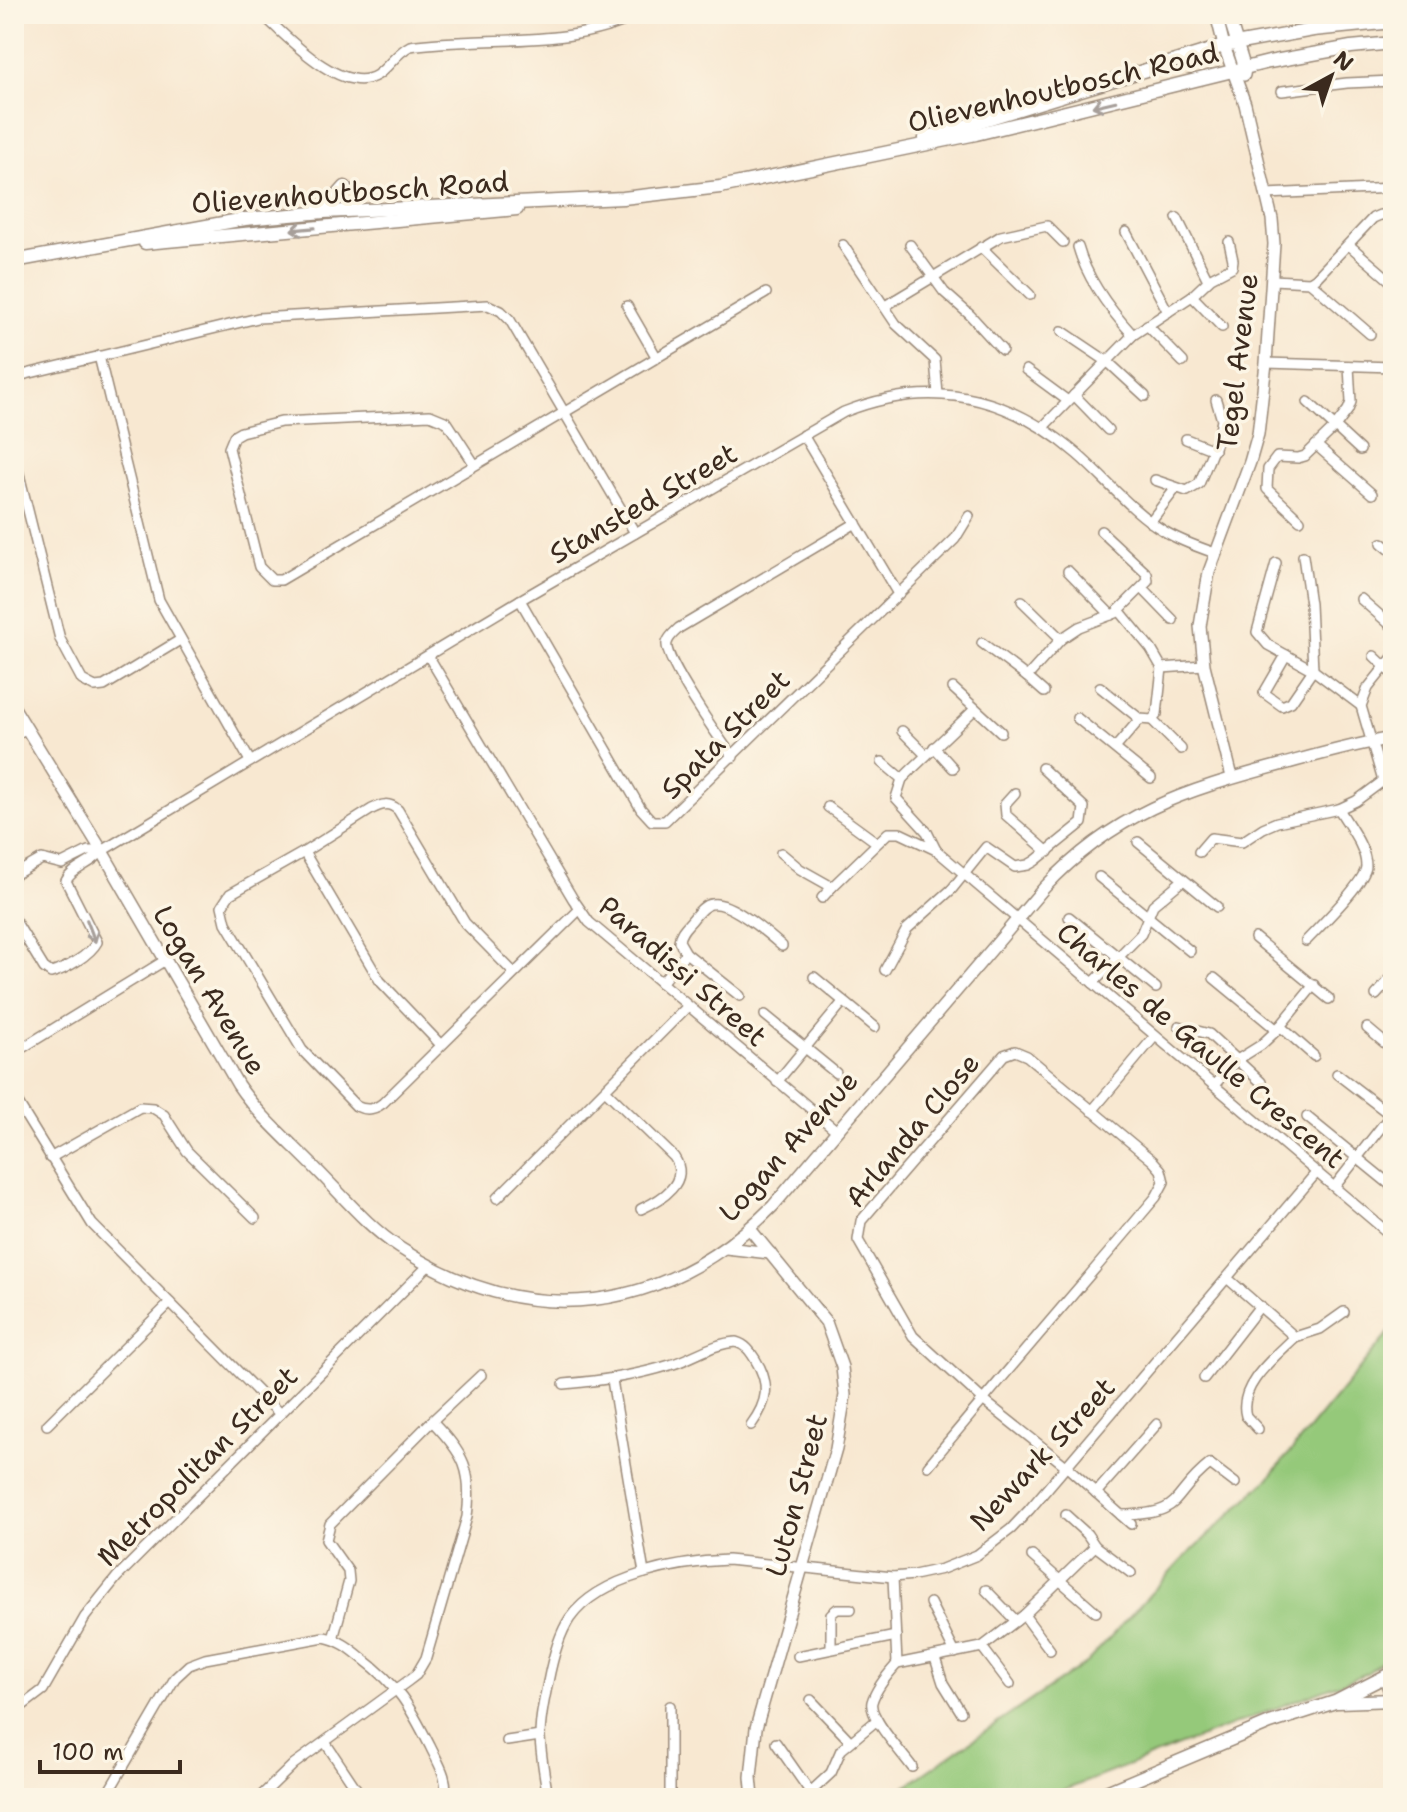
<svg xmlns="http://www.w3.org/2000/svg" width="1407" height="1812" font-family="'Shantell Sans',sans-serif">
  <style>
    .green { fill: #95c97a; stroke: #687a4c; stroke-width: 2 }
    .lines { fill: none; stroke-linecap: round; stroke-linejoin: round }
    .minor-casing { stroke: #9a8978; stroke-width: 12 }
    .tertiary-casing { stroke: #9a8978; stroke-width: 14 }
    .secondary-casing { stroke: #9a8978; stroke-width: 15 }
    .minor { stroke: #fff; stroke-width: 9 }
    .tertiary { stroke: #fff; stroke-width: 11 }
    .secondary { stroke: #fff; stroke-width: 12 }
    .oneway { stroke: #a79f9a }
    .labels { text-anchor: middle; stroke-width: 7; stroke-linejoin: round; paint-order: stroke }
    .street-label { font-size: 28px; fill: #3b2a1e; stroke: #fcf5e5 }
  </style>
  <rect width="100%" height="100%" fill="#fcf5e5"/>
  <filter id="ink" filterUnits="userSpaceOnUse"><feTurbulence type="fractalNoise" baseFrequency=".0125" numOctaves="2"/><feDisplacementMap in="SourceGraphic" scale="16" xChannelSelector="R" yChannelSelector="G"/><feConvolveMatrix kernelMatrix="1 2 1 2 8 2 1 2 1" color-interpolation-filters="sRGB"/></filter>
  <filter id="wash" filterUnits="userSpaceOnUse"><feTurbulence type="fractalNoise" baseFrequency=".006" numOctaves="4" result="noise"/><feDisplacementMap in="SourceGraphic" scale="32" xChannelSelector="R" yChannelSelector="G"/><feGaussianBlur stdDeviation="1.8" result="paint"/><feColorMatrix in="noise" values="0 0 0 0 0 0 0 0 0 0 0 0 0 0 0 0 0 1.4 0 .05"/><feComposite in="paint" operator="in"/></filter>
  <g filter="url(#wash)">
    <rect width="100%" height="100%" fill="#f8e8d1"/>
    <path class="green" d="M1393,1328v325l-26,20 -323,125h-156l199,-136 94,-101 87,-82z"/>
  </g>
  <g filter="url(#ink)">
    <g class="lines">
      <defs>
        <g id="minor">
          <path d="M262,14c23,21 80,83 115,61 12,-8 19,-22 33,-29 76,-11 159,4 230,-32"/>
          <path d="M1282,91l65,-8 46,-2"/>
          <path d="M1267,194l126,-6"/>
          <path d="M1177,218l31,62"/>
          <path d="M1126,232l42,80"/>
          <path d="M843,245l53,79 39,36 3,34"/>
          <path d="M910,245l34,47 26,23 32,35"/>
          <path d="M1349,245l44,38"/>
          <path d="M981,247l49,48"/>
          <path d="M1078,247c9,32 33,64 55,88"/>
          <path d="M1273,280l37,2 6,-4 57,-60 7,-3h13"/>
          <path d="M1310,282l60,52"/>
          <path d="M1192,296l30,31"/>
          <path d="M627,306l30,52"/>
          <path d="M885,306l116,-70 46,-10 16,16"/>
          <path d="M1147,325l36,37"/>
          <path d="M1062,331l46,31 37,34"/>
          <path d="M99,356l60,244 91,161"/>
          <path d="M1266,363l127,4"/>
          <path d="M1026,370l42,31"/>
          <path d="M14,377l244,-59 230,-13 13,6 9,9 125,213"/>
          <path d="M1074,395l34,35"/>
          <path d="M1308,402l52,48"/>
          <path d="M1389,405l4,4"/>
          <path d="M1043,427l90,-92 59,-39 19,-18 21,-11 1,-7 -4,-18"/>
          <path d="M803,435l95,159"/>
          <path d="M1186,439l28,11"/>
          <path d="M1316,445l56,49"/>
          <path d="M14,454l46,185 22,41 13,7 9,-1 76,-46"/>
          <path d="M475,465l-28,-43 -17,-7 -149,7 -40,10 -7,4 -5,12 30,119 13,13h9l485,-287"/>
          <path d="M1155,480l32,11 12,-7 20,-49 3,-15 -6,-20"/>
          <path d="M1300,520l-33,-31 1,-20 9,-12 21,1 7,-2 30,-29 13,-17 3,-8 -2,-36"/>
          <path d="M1150,522l26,-34"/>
          <path d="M1382,543l11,9"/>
          <path d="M1276,563l-19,69 11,13 45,25 48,36"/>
          <path d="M1068,571l43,44"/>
          <path d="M1142,588l31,32"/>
          <path d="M1361,599l32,28"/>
          <path d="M520,600l121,209 11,12h13l290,-282 14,-23"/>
          <path d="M1022,601l39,38"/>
          <path d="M982,643l45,34 17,15"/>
          <path d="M1286,655l-22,38 18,13 9,-4 22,-32 -3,-66 -7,-48"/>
          <path d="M1374,656l19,18"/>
          <path d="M429,657l144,242 16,23 248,209"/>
          <path d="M1393,657l-25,31 -7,18 22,75 10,5"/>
          <path d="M1162,668l42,-3"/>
          <path d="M1027,677l34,-38 18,-12 37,-14 32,-32 -1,-7 -46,-43"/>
          <path d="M1100,687l40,32 12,1 5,-6 5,-46 -11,-19 -32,-39"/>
          <path d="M953,688l48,44"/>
          <path d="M1077,718l74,60"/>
          <path d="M1152,720l29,29"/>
          <path d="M902,731l24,24"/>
          <path d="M14,736l12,-8"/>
          <path d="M934,747l19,21"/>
          <path d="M1116,747l24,-28"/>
          <path d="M733,757c-12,-16 -70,-99 -66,-114 2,-7 8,-11 12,-15l177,-105"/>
          <path d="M882,762l20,17"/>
          <path d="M1015,793l-10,11 1,11 42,37"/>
          <path d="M828,807l48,35"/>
          <path d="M1339,809l17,-8 27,-20"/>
          <path d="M1138,842l79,65"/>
          <path d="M936,850l-9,-18 -31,-34 6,-19 8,-8 65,-62"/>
          <path d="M304,852l76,129 61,64"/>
          <path d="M1199,852l12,-14 31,4 21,-14 14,-6 62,-13c9,16 27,38 27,57 0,16 -47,61 -60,75"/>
          <path d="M781,853l19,16 32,18 56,-54h12l36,17 457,387"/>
          <path d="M14,875l28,-16 20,5 26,-13h14"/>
          <path d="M1099,877l91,74"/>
          <path d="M822,898l10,-11"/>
          <path d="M1069,917l87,71"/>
          <path d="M14,919l30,49 7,5c15,-4 39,-18 46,-31l-31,-61c6,-13 25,-16 36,-30l418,-251 324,-188c86,-34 163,-18 233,42 29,25 54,57 87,77 16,10 34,16 51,22"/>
          <path d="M1255,938l74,61"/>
          <path d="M686,953l54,43"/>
          <path d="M885,970l22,-41 45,-40 34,-42 29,20 13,-2 7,-4 47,-38 2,-16 -42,-39"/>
          <path d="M514,973l-49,-50 -67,-113c-9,-8 -16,-6 -26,-1l-68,43 -74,42 -8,12 4,17 76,127 54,56c10,5 18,4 27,-3l196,-193"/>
          <path d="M814,977l61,50"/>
          <path d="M1214,978l63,52"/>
          <path d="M661,983l25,-30 -7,-12c1,-9 7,-14 13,-21 5,-6 11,-15 19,-16 19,-4 57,30 71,42"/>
          <path d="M1093,983l48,-49 12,-29 30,-25"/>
          <path d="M1376,995l17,-19"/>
          <path d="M765,1015l71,58"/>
          <path d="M1179,1026l30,8 52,48"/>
          <path d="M1280,1026l34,30"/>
          <path d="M1367,1028l26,22"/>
          <path d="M14,1036l8,10"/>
          <path d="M14,1053l150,-92"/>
          <path d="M1337,1074l56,43"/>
          <path d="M777,1082l66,-80"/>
          <path d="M1214,1085l23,-25 24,-15 16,-15 37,-45"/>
          <path d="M606,1091l68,66c17,25 -13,43 -33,52"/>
          <path d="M14,1097l78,127 188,190"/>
          <path d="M1092,1111l63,-75"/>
          <path d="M1307,1117l86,70"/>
          <path d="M50,1158l90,-51 13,1 11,7 23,36 68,67"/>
          <path d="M1335,1186l58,-74"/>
          <path d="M497,1198l191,-192"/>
          <path d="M1227,1278l68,59"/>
          <path d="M1295,1337l25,-8 24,-17"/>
          <path d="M1204,1378l56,-72"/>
          <path d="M612,1380l32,193"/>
          <path d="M564,1384c36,-3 71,-8 106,-19 22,-6 43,-22 66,-23 10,3 14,9 19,17 16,25 13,43 -4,66"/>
          <path d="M47,1425l123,-122"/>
          <path d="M1258,1429l-12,-13c-9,-30 30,-60 49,-79"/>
          <path d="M928,1466c75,-91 152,-179 228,-269l8,-15 -3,-12 -8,-9 -126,-105 -12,-5 -11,4 -143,166 -3,19 55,96 70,64 83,66 65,58"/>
          <path d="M1096,1493l61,-69"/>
          <path d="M1066,1515l21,19 8,12 36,27"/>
          <path d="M1121,1515c66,-1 47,-18 89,-51l25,19"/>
          <path d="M1032,1556l64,56"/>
          <path d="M893,1577l4,87"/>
          <path d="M986,1590l30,31"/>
          <path d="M930,1603l25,50"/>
          <path d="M1024,1615l26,35"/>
          <path d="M333,1639l16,-58 -1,-10 -22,-31 4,-16 102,-103 49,-46"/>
          <path d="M982,1647l28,37"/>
          <path d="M831,1648v-34l6,-5h14"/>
          <path d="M798,1656l98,-20"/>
          <path d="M935,1658l8,25 18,29"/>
          <path d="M811,1700l39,41"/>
          <path d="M670,1706v92"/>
          <path d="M14,1712l29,-22 42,-73 32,-40 312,-312"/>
          <path d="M507,1741l33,-5"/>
          <path d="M325,1742l36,54"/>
          <path d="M776,1743l33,47"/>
          <path d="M912,1767c-9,-13 -44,-50 -40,-65 4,-14 16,-28 25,-38l85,-17 42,-32 71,-69"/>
          <path d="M105,1798l70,-120 14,-13 16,-6 119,-22c16,3 26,11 38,21 37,28 47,47 68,88 8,17 19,32 15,52"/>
          <path d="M259,1798l35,-34 114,-83 8,-6 10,-17 41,-141c6,-47 -3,-63 -35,-96"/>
          <path d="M548,1798c-3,-20 -7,-41 -8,-61 0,-19 4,-37 8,-55 4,-21 10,-46 22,-64 31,-43 109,-56 158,-58l165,17 21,-2 28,-6 35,-14 34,-26 18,-19 288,-338"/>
          <path d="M804,1798l27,-25 10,-23 36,-30"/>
        </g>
        <g id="tertiary">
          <path d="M1216,14l8,32 21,58 27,115 2,25 -8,119 -8,71 -8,28 -41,110 -9,54 4,39 28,112"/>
          <path d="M1228,14l17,55 -1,6"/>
          <path d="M14,708l88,143 136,234c21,31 52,57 78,84 27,27 52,58 84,79 129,85 266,66 373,-42l271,-318c70,-75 139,-97 236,-123 37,-10 75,-21 113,-27"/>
          <path d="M750,1229l76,93 16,45 3,28 -9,54 -80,279 -5,49 2,21"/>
          <path d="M726,1248l44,5"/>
        </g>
        <g id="secondary">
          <path d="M925,138l299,-92 89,-16 80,-8"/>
          <path d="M319,208l12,-5 14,-16"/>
          <path d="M145,243l372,-34"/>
          <path d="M14,261l231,-42 79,-7 299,-14 97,-11 256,-53 293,-72 82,-15 42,-4"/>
          <path d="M1393,1667l-6,15 6,18"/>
          <path d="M1338,1702l55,-2"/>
          <path d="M1092,1798l178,-75 65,-21 53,-27"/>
        </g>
      </defs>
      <use href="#minor" class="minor-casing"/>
      <use href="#tertiary" class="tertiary-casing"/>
      <use href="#secondary" class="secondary-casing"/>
      <use href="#minor" class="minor"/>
      <use href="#tertiary" class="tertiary"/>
      <use href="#secondary" class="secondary"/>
    </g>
    <defs><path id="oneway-shaft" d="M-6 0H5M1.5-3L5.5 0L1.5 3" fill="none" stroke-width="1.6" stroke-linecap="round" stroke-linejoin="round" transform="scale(2)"/></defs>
    <g class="oneway">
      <use href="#oneway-shaft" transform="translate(1104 104) rotate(167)"/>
      <use href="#oneway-shaft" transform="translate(303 229) rotate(175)"/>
      <use href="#oneway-shaft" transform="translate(91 931) rotate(69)"/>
    </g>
  </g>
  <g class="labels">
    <g class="street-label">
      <text transform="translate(1063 87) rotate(-13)" y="10">Olievenhoutbosch Road</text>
      <text transform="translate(350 192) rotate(-4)" y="10">Olievenhoutbosch Road</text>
      <text transform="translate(1237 362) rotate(-83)" y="10">Tegel Avenue</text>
      <text transform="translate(643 503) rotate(-30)" y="10">Stansted Street</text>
      <text transform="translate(725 734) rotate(-45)" y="10">Spata Street</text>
      <text transform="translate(683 971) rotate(41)" y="10">Paradissi Street</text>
      <text transform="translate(210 990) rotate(59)" y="10">Logan Avenue</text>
      <text transform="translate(1201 1045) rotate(40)" y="10">Charles de Gaulle Crescent</text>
      <text transform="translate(912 1130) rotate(-50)" y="10">Arlanda Close</text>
      <text transform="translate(788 1146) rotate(-48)" y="10">Logan Avenue</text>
      <text transform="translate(1042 1454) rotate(-47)" y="10">Newark Street</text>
      <text transform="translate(197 1466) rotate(-45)" y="10">Metropolitan Street</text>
      <text transform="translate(796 1495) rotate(-75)" y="10">Luton Street</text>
    </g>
  </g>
  <rect width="1407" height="1812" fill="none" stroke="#fcf5e5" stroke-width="48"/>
  <g transform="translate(1331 76) rotate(40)" stroke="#fcf5e5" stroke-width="6" paint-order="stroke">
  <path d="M0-6L14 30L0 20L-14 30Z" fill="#3b2a1e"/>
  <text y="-12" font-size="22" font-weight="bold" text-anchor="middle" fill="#3b2a1e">N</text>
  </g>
  <path d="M40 1760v12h140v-12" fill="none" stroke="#3b2a1e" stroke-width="4"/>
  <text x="52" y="1760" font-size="24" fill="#3b2a1e" stroke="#fcf5e5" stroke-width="6" paint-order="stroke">100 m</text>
</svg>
